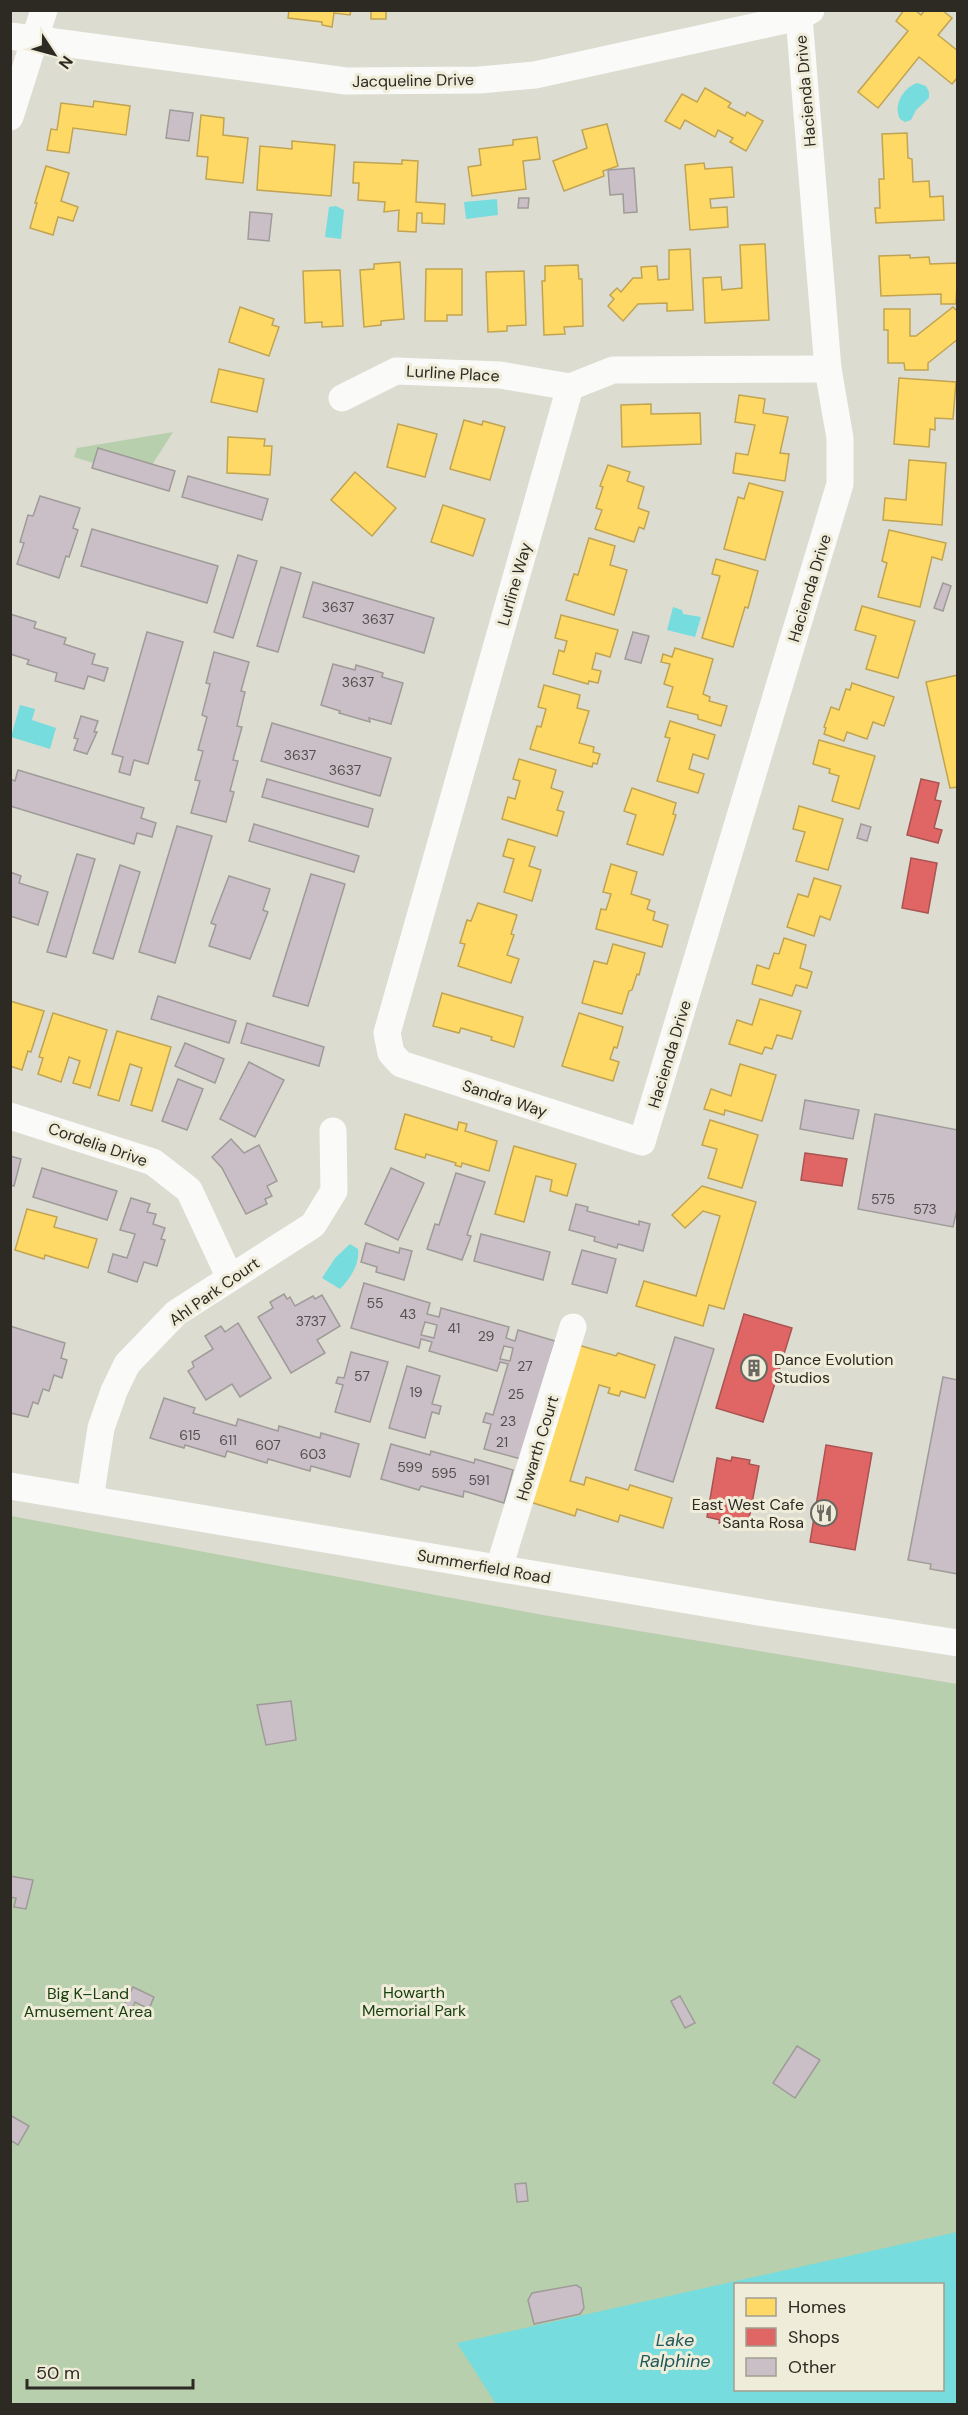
<svg xmlns="http://www.w3.org/2000/svg" width="968" height="2415" font-family="'DM Sans',sans-serif">
  <style>
    .green { fill: #b8cfad; fill-rule: evenodd }
    .water { fill: #77dcdd; fill-rule: evenodd }
    .homes { fill: #ffd966; stroke: #c0a452; stroke-width: 1.5 }
    .shops { fill: #e06666; stroke: #aa5452; stroke-width: 1.5 }
    .building { fill: #cabec7; stroke: #9e9b98; stroke-width: 1.5; fill-rule: evenodd }
    .lines { fill: none; stroke-linecap: round; stroke-linejoin: round }
    .minor { stroke: #fafaf8; stroke-width: 27 }
    .labels { text-anchor: middle; stroke-width: 6; stroke-linejoin: round; paint-order: stroke }
    .number-label { font-size: 14px; fill: #544f4c }
    .street-label { font-size: 16px; fill: #2c2a23; stroke: #efecd9 }
    .poi-label { font-size: 16px; fill: #2c2a23; stroke: #efecd9; text-anchor: start }
    .park-label { font-size: 16px; fill: #19410f; stroke: #efecd9 }
    .water-label { font-size: 18px; font-style: italic; fill: #1e595c; stroke: #efecd9 }
  </style>
  <rect width="100%" height="100%" fill="#dddcd1"/>
  <g class="green">
    <path d="M173,432l-21,33 -54,-17 -5,15 -19,-6 3,-9z"/>
    <path d="M11,1516l538,100 408,68v720h-946zM736,2284h206v106h-206z"/>
  </g>
  <g class="water">
    <path d="M917,83l9,3 3,6v6l-13,12 -5,10 -6,2 -5,-3c-7,-14 3,-31 17,-36z"/>
    <path d="M497,199l1,16 -32,4 -2,-17z"/>
    <path d="M336,206l8,4 -3,29 -16,-2 4,-30z"/>
    <path d="M673,607l9,3 1,4 18,3 -6,20 -28,-7z"/>
    <path d="M20,705l15,4 -3,11 24,8 -6,21 -39,-12z"/>
    <path d="M350,1244l8,5c2,15 -8,30 -18,40l-18,-11 13,-20z"/>
    <path d="M957,2232v172h-461l-39,-61zM942,2284v106h-206v-106z"/>
  </g>
  <g class="homes">
    <path d="M289,10h62l-1,5 -16,-2 -2,14 -10,-2v-3l-34,-4z"/>
    <rect x="371" y="10" width="15" height="9"/>
    <path d="M904,10h11l6,5 4,-5h17l10,8 -14,17 20,16v26l-6,7 -33,-27 -41,51 -20,-16 50,-61 -12,-10z"/>
    <path d="M705,88l26,15 -3,4 17,9 2,-4 16,9 -17,30 -16,-9 3,-4 -15,-8 -3,7 -30,-17 -5,9 -15,-8 17,-27 15,8z"/>
    <path d="M94,101l36,5 -4,29 -53,-7 -4,25 -22,-3 4,-21 6,1 4,-27 32,4z"/>
    <path d="M201,115l23,3 -1,17 25,3 -5,45 -37,-4 2,-22 -11,-1z"/>
    <path d="M607,124l11,42 -15,5 1,5 -40,15 -11,-30 34,-13 -5,-18z"/>
    <path d="M907,133l1,25 4,1 1,23 16,-1 1,16 13,-1 1,24 -68,3 -1,-15h5l-1,-29h5l-2,-45z"/>
    <path d="M537,137l3,22 -17,2 3,28 -54,7 -4,-29 13,-2 -2,-16 34,-4v-5z"/>
    <path d="M292,141l43,4 -4,51 -74,-6 3,-44 32,3z"/>
    <path d="M402,160l16,1 -2,41 29,2 -1,20 -22,-1v-10h-5l-1,19 -18,-1 1,-21 -15,2 1,-10 -27,-2 1,-17h-6l1,-21 48,2z"/>
    <path d="M704,163l1,6 27,-2 2,30 -24,2 1,9 16,-1 1,20 -38,3 -5,-65z"/>
    <path d="M46,166l23,7 -8,28 17,6 -5,14 -15,-4 -5,18 -23,-7 7,-25h-2z"/>
    <path d="M765,244l4,76 -64,3 -2,-45 18,-1 1,13 20,-2 -2,-43z"/>
    <path d="M690,249l3,61 -26,1v-8l-29,1 -15,17 -15,-15 6,-7 -4,-4 7,-7 4,4 12,-14h9l-1,-11 16,-1 1,14 11,-1v-29z"/>
    <path d="M910,255v3l19,-1 1,7 28,-1 -2,41h-15v-10l-60,2 -2,-40z"/>
    <path d="M400,262l4,57 -23,2v4l-17,2 -4,-57 14,-1v-5z"/>
    <path d="M578,265l1,14h3l1,47 -19,1 1,7 -21,1 -2,-54h3v-15z"/>
    <path d="M426,269h36v46h-15v6h-22z"/>
    <path d="M340,270l3,56 -21,1v-5l-17,1 -2,-52z"/>
    <path d="M524,271l2,54 -19,1v5l-19,1 -2,-60z"/>
    <path d="M240,307l34,12 -2,6 7,2 -10,29 -40,-14z"/>
    <path d="M953,307l5,5v27l-30,24v7h-23l-1,-7h-16v-33h-4v-21h26v27h6z"/>
    <path d="M219,369l45,10 -7,33 -46,-10z"/>
    <path d="M899,378l57,4 -3,37 -18,-1v12l-5,-1 -1,18 -35,-3z"/>
    <path d="M739,395l26,4 -2,14 25,4 -8,36 9,1 -4,27 -52,-8 3,-20 12,2 7,-30 -20,-3z"/>
    <path d="M651,404v10l49,-1 1,31 -79,3 -1,-42z"/>
    <path d="M464,420l18,5 1,-4 22,6 -15,53 -40,-11z"/>
    <path d="M398,424l39,10 -12,43 -38,-10z"/>
    <path d="M228,437l37,2 -1,7h8l-2,29 -43,-2z"/>
    <path d="M909,460l37,3 -4,62 -59,-5 2,-22 21,2z"/>
    <path d="M608,465l22,7 -3,9 17,6 -6,21 11,4 -5,17 -5,-2 -5,15 -39,-13 7,-19 -6,-2 7,-21 -3,-1z"/>
    <path d="M355,472l41,36 -24,28 -41,-36z"/>
    <path d="M749,483l34,9 -18,68 -41,-11 14,-52 6,2z"/>
    <path d="M443,505l42,14 -12,37 -42,-14z"/>
    <path d="M889,530l57,13 -4,17 -10,-3 -12,50 -42,-10 9,-34 -5,-2z"/>
    <path d="M589,538l26,8 -5,19 17,5 -13,45 -48,-15 8,-26 4,1z"/>
    <path d="M716,559l42,12 -10,37 -3,-1 -12,40 -31,-9 18,-62 -8,-2z"/>
    <path d="M862,606l53,15 -17,57 -32,-9 10,-33 -21,-6z"/>
    <path d="M561,615l57,15 -8,27 -14,-4 -4,16 9,2 -3,12 -9,-2 -1,3 -35,-10 6,-24 5,2 3,-11 -12,-3z"/>
    <path d="M675,648l38,11 -10,35 7,3 -1,4 18,5 -6,20 -23,-7v-4l-31,-8 6,-20 -9,-3 6,-20 -9,-2 2,-8 9,3z"/>
    <path d="M958,675v112l-8,1 -24,-106z"/>
    <path d="M852,683l42,14 -10,29 -11,-4 -6,17 -20,-7 -3,9 -20,-7 2,-6 -2,-1 7,-20 8,3 7,-21 4,1z"/>
    <path d="M544,685l36,10 -3,13 12,3 -10,32 15,4 -1,5 7,2 -3,10 -4,-1 -1,4 -62,-18 7,-23 4,1 5,-18 -8,-2z"/>
    <path d="M670,721l45,14 -7,24 -15,-5 -4,15 15,5 -6,19 -41,-12 13,-43 -5,-1z"/>
    <path d="M819,740l56,16 -16,53 -27,-8 7,-25 -10,-3 1,-4 -17,-5z"/>
    <path d="M519,759l37,11 -5,18 12,4 -6,18 7,2 -7,24 -55,-17 6,-22 7,2 5,-18 -7,-2z"/>
    <path d="M632,788l44,15 -3,11 3,1 -13,40 -36,-11 9,-29 -12,-4z"/>
    <path d="M799,806l44,13 -15,51 -32,-9 9,-29 -12,-3z"/>
    <path d="M508,839l27,8 -6,19 12,4 -9,31 -28,-9 10,-33 -11,-3z"/>
    <path d="M611,864l26,8 -6,22 19,6 -3,9 8,3 -2,8 15,5 -6,22 -66,-18 5,-20 5,1 5,-16 -8,-2z"/>
    <path d="M814,878l27,8 -11,34 -10,-4 -6,20 -27,-9 11,-33 10,3z"/>
    <path d="M478,903l39,12 -6,19 3,1 -7,20 12,4 -8,24 -53,-17 7,-22 -5,-1 7,-23 4,1z"/>
    <path d="M784,938l22,7 -6,23 12,4 -5,16 -11,-3 -4,11 -40,-12 5,-19 12,4 5,-16 5,1z"/>
    <path d="M613,944l32,9 -6,22 -2,-1 -5,16 -3,1 -7,23 -40,-11 12,-42 13,3z"/>
    <path d="M442,993l81,24 -9,30 -23,-7 1,-3 -31,-9 -2,5 -26,-7z"/>
    <path d="M760,999l41,12 -9,28 -15,-4 -5,14 -7,-2 -3,7 -33,-10 8,-24 15,5z"/>
    <path d="M10,1001l34,10 -13,41 -3,-1 -6,19 -12,-4z"/>
    <path d="M53,1013l54,17 -17,58 -17,-5 7,-22 -11,-4 -8,25 -23,-8 5,-16 -4,-1z"/>
    <path d="M579,1013l44,14 -6,21 -3,-1 -4,12 9,3 -6,19 -51,-15z"/>
    <path d="M117,1031l54,16 -19,64 -21,-6 11,-37 -12,-4 -11,37 -21,-6z"/>
    <path d="M740,1064l36,11 -14,46 -37,-11 -1,5 -20,-6 7,-20 20,7z"/>
    <path d="M405,1114l52,16 2,-8 8,2 -2,7 32,10 -8,30 -27,-8 -1,4 -6,-2 1,-2 -30,-9 -1,4 -30,-9z"/>
    <path d="M710,1120l48,15 -16,53 -34,-10 9,-29 -15,-4z"/>
    <path d="M514,1146l62,18 -9,32 -17,-5 2,-11 -16,-4 -12,46 -29,-8z"/>
    <path d="M702,1186l54,16 -32,107 -15,-4 -6,21 -67,-20 8,-25 52,15 24,-80 -17,-5 -18,17 -13,-13z"/>
    <path d="M27,1209l30,8 -3,10 43,12 -9,29 -43,-13 -1,4 -29,-9z"/>
    <path d="M578,1345l38,11 2,-3 37,12 -10,33 -24,-7 -2,5 -11,-3 2,-5 -11,-3 -29,96 14,4 2,-8 42,13 2,-5 42,13 -9,30 -43,-13 -2,7 -41,-13 -2,7 -45,-14z"/>
  </g>
  <g class="shops">
    <path d="M921,779l18,4 -4,17 6,1 -7,27 8,2 -4,13 -31,-8z"/>
    <path d="M911,858l26,5 -9,50 -26,-5z"/>
    <path d="M805,1153l42,6 -5,27 -41,-6z"/>
    <path d="M744,1314l48,14 -29,94 -47,-14z"/>
    <path d="M826,1445l46,8 -17,97 -45,-8z"/>
    <path d="M732,1457l18,3 -1,4 10,2 -11,58 -10,-2 -1,4 -18,-3 1,-3 -13,-3 10,-59 14,3z"/>
  </g>
  <g class="building">
    <path d="M170,110l23,3 -4,28 -23,-3z"/>
    <path d="M634,168l3,44 -13,1 -1,-19 -13,1 -2,-25z"/>
    <path d="M519,198h10l-1,10h-10z"/>
    <path d="M250,212l22,2 -3,27 -21,-2z"/>
    <path d="M98,448l77,23 -6,20 -77,-23z"/>
    <path d="M188,476l80,23 -6,21 -80,-23z"/>
    <path d="M40,496l40,12 -7,20 5,2 -9,27 -3,-1 -7,22 -42,-14 7,-21 -4,-1 8,-27 5,1z"/>
    <path d="M92,529l126,37 -11,37 -126,-37z"/>
    <path d="M238,555l19,6 -24,77 -19,-6z"/>
    <path d="M281,567l20,6 -23,79 -21,-6z"/>
    <path d="M313,582l121,36 -10,35 -121,-36z"/>
    <path d="M943,583l8,3 -8,25 -9,-3z"/>
    <path d="M10,614l26,8 -2,6 32,10 -2,6 31,10 -3,10 16,4 -4,13 -16,-5 -4,13 -29,-8 2,-8 -30,-9 2,-4 -19,-6z"/>
    <path d="M147,632l36,10 -35,122 -14,-4 -4,15 -11,-3 4,-15 -11,-3z"/>
    <path d="M633,632l16,4 -8,27 -16,-4z"/>
    <path d="M214,652l35,10 -8,29 4,1 -8,34 5,1 -9,33 5,1 -8,30 4,1 -8,30 -35,-9 9,-32 -5,-1 8,-29 -5,-1 9,-33 -5,-2 8,-31 -4,-1z"/>
    <path d="M333,664l22,6 1,-5 27,8 -1,4 21,6 -12,41 -22,-6 1,4 -31,-9 1,-2 -19,-6z"/>
    <path d="M81,716l17,5 -4,11h3l-10,22 -13,-4 4,-11 -4,-1z"/>
    <path d="M272,723l119,35 -11,38 -119,-35z"/>
    <path d="M18,770l126,38 -3,10 15,5 -4,14 -15,-4 -3,11 -124,-38v-27l5,2z"/>
    <path d="M267,779l106,30 -5,18 -106,-30z"/>
    <path d="M254,824l105,32 -5,16 -105,-31z"/>
    <path d="M861,824l10,3 -4,14 -10,-3z"/>
    <path d="M177,826l35,10 -37,127 -36,-11z"/>
    <path d="M77,854l18,5 -29,98 -19,-5z"/>
    <path d="M120,865l20,7 -27,87 -20,-6z"/>
    <path d="M10,872l11,4 -2,7 29,9 -10,33 -28,-9z"/>
    <path d="M311,874l34,10 -37,122 -35,-10z"/>
    <path d="M229,876l41,13 -7,21 5,2 -18,47 -41,-13 7,-21 -5,-2z"/>
    <path d="M158,996l78,25 -7,22 -78,-24z"/>
    <path d="M247,1023l77,24 -5,19 -78,-23z"/>
    <path d="M185,1043l39,16 -9,24 -40,-17z"/>
    <path d="M249,1062l35,18 -29,57 -35,-18z"/>
    <path d="M178,1079l25,10 -16,41 -25,-9z"/>
    <path d="M805,1100l54,10 -6,29 -53,-10z"/>
    <path d="M875,1114l83,16v75l-5,22 -95,-18z"/>
    <path d="M231,1139l13,14 15,-8 18,36 -10,5 5,10 -7,3 2,5 -21,10 -24,-46 -10,-11z"/>
    <path d="M10,1156l11,3 -7,27 -4,-1z"/>
    <path d="M42,1168l75,23 -10,29 -74,-23z"/>
    <path d="M391,1168l33,15 -26,57 -33,-16z"/>
    <path d="M456,1173l29,9 -18,53 4,1 -9,24 -35,-11 8,-25 4,1z"/>
    <path d="M131,1198l19,6 -3,8 9,2 -3,10 12,4 -4,11 4,1 -8,26 -13,-4 -7,20 -29,-10 5,-18 14,4 8,-24 -15,-4z"/>
    <path d="M576,1204l12,3 -1,4 52,14v-4l11,3 -7,27 -25,-7 -1,4 -23,-7 1,-4 -26,-7z"/>
    <path d="M481,1234l69,18 -7,28 -69,-19z"/>
    <path d="M366,1243l33,10 1,-5 12,3 -8,29 -28,-8 1,-5 -16,-5z"/>
    <path d="M582,1250l34,9 -9,34 -35,-9z"/>
    <path d="M364,1283l66,20 -3,11 12,3 2,-9 68,19 -3,11 9,3 3,-11 37,11 -34,118 -37,-10 7,-25 -8,-2 3,-9 7,2 15,-51 -8,-2 -3,9 -68,-20 3,-9 -11,-3 -2,9 -68,-20zM425,1322l12,3 -3,13 -13,-3zM504,1346l9,2 -3,13 -10,-2z"/>
    <path d="M284,1294l3,5 3,-2 5,9 18,-10 2,3 7,-4 18,31 -23,14 8,13 -34,20 -33,-56 15,-9 -3,-6z"/>
    <path d="M238,1323l33,55 -31,19 -8,-13 -26,16 -18,-29 6,-4 -2,-5 21,-13 -8,-13 16,-10 4,6z"/>
    <path d="M10,1326l55,17 -4,15 6,2 -5,18 -8,-3 -5,16 -6,-2 -5,15 -5,-2 -5,15 -18,-4z"/>
    <path d="M675,1337l39,12 -41,133 -38,-12z"/>
    <path d="M351,1352l37,10 -18,60 -35,-10 8,-27 -7,-2 2,-6 6,1z"/>
    <path d="M407,1366l33,10 -8,28 9,2 -2,8 -7,-2 -7,26 -36,-10z"/>
    <path d="M943,1377l15,3v194l-28,-5 1,-5 -23,-4z"/>
    <path d="M164,1398l31,10 -2,5 43,13 2,-7 40,12 1,-5 41,12 1,-5 38,11 -9,33 -39,-11 -1,5 -42,-12 -1,4 -40,-12 -2,6 -40,-12 -1,3 -34,-10z"/>
    <path d="M391,1444l39,11 1,-4 43,12 1,-4 38,11 -9,33 -40,-12 -1,6 -42,-11 -2,4 -38,-11z"/>
    <path d="M291,1701l5,39 -30,5 -9,-40z"/>
    <path d="M10,1876l23,4 -7,29 -12,-2 2,-9 -6,-1z"/>
    <path d="M133,1987l21,10 -5,12 -14,-7 -4,10 -8,-4z"/>
    <path d="M680,1996l15,27 -10,5 -14,-27z"/>
    <path d="M797,2046l23,14 -25,38 -22,-15z"/>
    <path d="M10,2115l19,11 -11,19 -8,-5z"/>
    <path d="M526,2183l2,18 -11,1 -2,-18z"/>
    <path d="M576,2285l5,3 3,20 -4,6 -46,10 -6,-24 4,-7z"/>
  </g>
  <g class="lines">
    <g class="minor">
      <path d="M10,36l336,45 133,-1 56,-5 264,-58 12,-7"/>
      <path d="M10,117l34,-107"/>
      <path d="M570,387l-183,646 4,20 10,11 241,78 198,-658v-46l-12,-69 -29,-352"/>
      <path d="M570,387l43,-17 215,-1"/>
      <path d="M342,398l54,-27 104,4 70,12"/>
      <path d="M10,1116l143,46 36,28 41,88"/>
      <path d="M10,1486l754,127 194,30"/>
      <path d="M90,1499l11,-71 13,-37 13,-27 49,-51 137,-88 21,-34 -1,-60"/>
      <path d="M499,1568l74,-241"/>
    </g>
  </g>
  <defs>
    <symbol id="building-ring" viewBox="-11 -11 22 22"><circle r="9.5" fill="#efecd9" stroke="#6a6860" stroke-width="1.5"/><path d="M-4-6H4V6H1V3H-1V6H-4ZM-2.5-4.3h1.7v1.8h-1.7ZM.8-4.3h1.7v1.8H.8ZM-2.5-1h1.7V.8h-1.7ZM.8-1h1.7V.8H.8Z" fill="#6a6860"/></symbol>
    <symbol id="restaurant-ring" viewBox="-11 -11 22 22"><circle r="9.5" fill="#efecd9" stroke="#6a6860" stroke-width="1.5"/><path d="M-5-6h1v4h1v-4h1v4h1v-4h1v5L-1.5 .5V6h-2V.5L-5-1ZM5-6V6H3V1.5H1.5Q1.5-4 5-6Z" fill="#6a6860"/></symbol>
  </defs>
  <g fill-rule="evenodd">
    <use href="#building-ring" x="739" y="1353" width="30" height="30"/>
    <use href="#restaurant-ring" x="809" y="1498" width="30" height="30"/>
  </g>
  <g class="labels">
    <g class="number-label">
      <text x="338" y="612">3637</text>
      <text x="378" y="624">3637</text>
      <text x="358" y="687">3637</text>
      <text x="300" y="760">3637</text>
      <text x="345" y="775">3637</text>
      <text x="883" y="1204">575</text>
      <text x="925" y="1214">573</text>
      <text x="375" y="1308">55</text>
      <text x="408" y="1319">43</text>
      <text x="311" y="1326">3737</text>
      <text x="454" y="1333">41</text>
      <text x="486" y="1341">29</text>
      <text x="525" y="1371">27</text>
      <text x="362" y="1381">57</text>
      <text x="416" y="1397">19</text>
      <text x="516" y="1399">25</text>
      <text x="508" y="1426">23</text>
      <text x="190" y="1440">615</text>
      <text x="228" y="1445">611</text>
      <text x="502" y="1447">21</text>
      <text x="268" y="1450">607</text>
      <text x="313" y="1459">603</text>
      <text x="410" y="1472">599</text>
      <text x="444" y="1478">595</text>
      <text x="479" y="1485">591</text>
    </g>
    <g class="street-label">
      <text transform="translate(413 80) rotate(-1)" y="6">Jacqueline Drive</text>
      <text transform="translate(805 91) rotate(-95)" y="6">Hacienda Drive</text>
      <text transform="translate(453 373) rotate(3)" y="6">Lurline Place</text>
      <text transform="translate(514 584) rotate(-74)" y="6">Lurline Way</text>
      <text transform="translate(809 588) rotate(-73)" y="6">Hacienda Drive</text>
      <text transform="translate(669 1054) rotate(-73)" y="6">Hacienda Drive</text>
      <text transform="translate(505 1098) rotate(18)" y="6">Sandra Way</text>
      <text transform="translate(98 1144) rotate(19)" y="6">Cordelia Drive</text>
      <text transform="translate(214 1291) rotate(-35)" y="6">Ahl Park Court</text>
      <text transform="translate(537 1448) rotate(-73)" y="6">Howarth Court</text>
      <text transform="translate(484 1566) rotate(10)" y="6">Summerfield Road</text>
    </g>
    <g class="poi-label">
      <text x="774" y="1365">Dance Evolution<tspan x="774" dy="18">Studios</tspan></text>
      <text x="804" y="1510" text-anchor="end">East West Cafe<tspan x="804" dy="18">Santa Rosa</tspan></text>
    </g>
    <g class="park-label">
      <text x="414" y="1998">Howarth<tspan x="414" dy="18">Memorial Park</tspan></text>
      <text x="88" y="1999">Big K–Land<tspan x="88" dy="18">Amusement Area</tspan></text>
    </g>
    <g class="water-label">
      <text x="675" y="2346">Lake<tspan x="675" dy="21">Ralphine</tspan></text>
    </g>
  </g>
  <rect width="968" height="2415" fill="none" stroke="#2c2a23" stroke-width="24"/>
  <rect x="734" y="2283" width="210" height="108" fill="#efecd9" stroke="#a19e90" stroke-width="1.5"/>
  <rect x="746" y="2298" width="30" height="18" fill="#ffd966" stroke="#a19e90" stroke-width="1.5"/>
  <text x="788" y="2313" font-size="18" fill="#2c2a23">Homes</text>
  <rect x="746" y="2328" width="30" height="18" fill="#e06666" stroke="#a19e90" stroke-width="1.5"/>
  <text x="788" y="2343" font-size="18" fill="#2c2a23">Shops</text>
  <rect x="746" y="2358" width="30" height="18" fill="#cabec7" stroke="#a19e90" stroke-width="1.5"/>
  <text x="788" y="2373" font-size="18" fill="#2c2a23">Other</text>
  <g transform="translate(54 54) rotate(126)" stroke="#efecd9" stroke-width="4.5" paint-order="stroke">
  <path d="M0-4.5L10 22L0 15L-10 22Z" fill="#2c2a23"/>
  <text y="-9" font-size="16" font-weight="bold" text-anchor="middle" fill="#2c2a23">N</text>
  </g>
  <path d="M27 2379v9h166v-9" fill="none" stroke="#2c2a23" stroke-width="3"/>
  <text x="36" y="2379" font-size="18" fill="#2c2a23" stroke="#efecd9" stroke-width="4.5" paint-order="stroke">50 m</text>
</svg>
